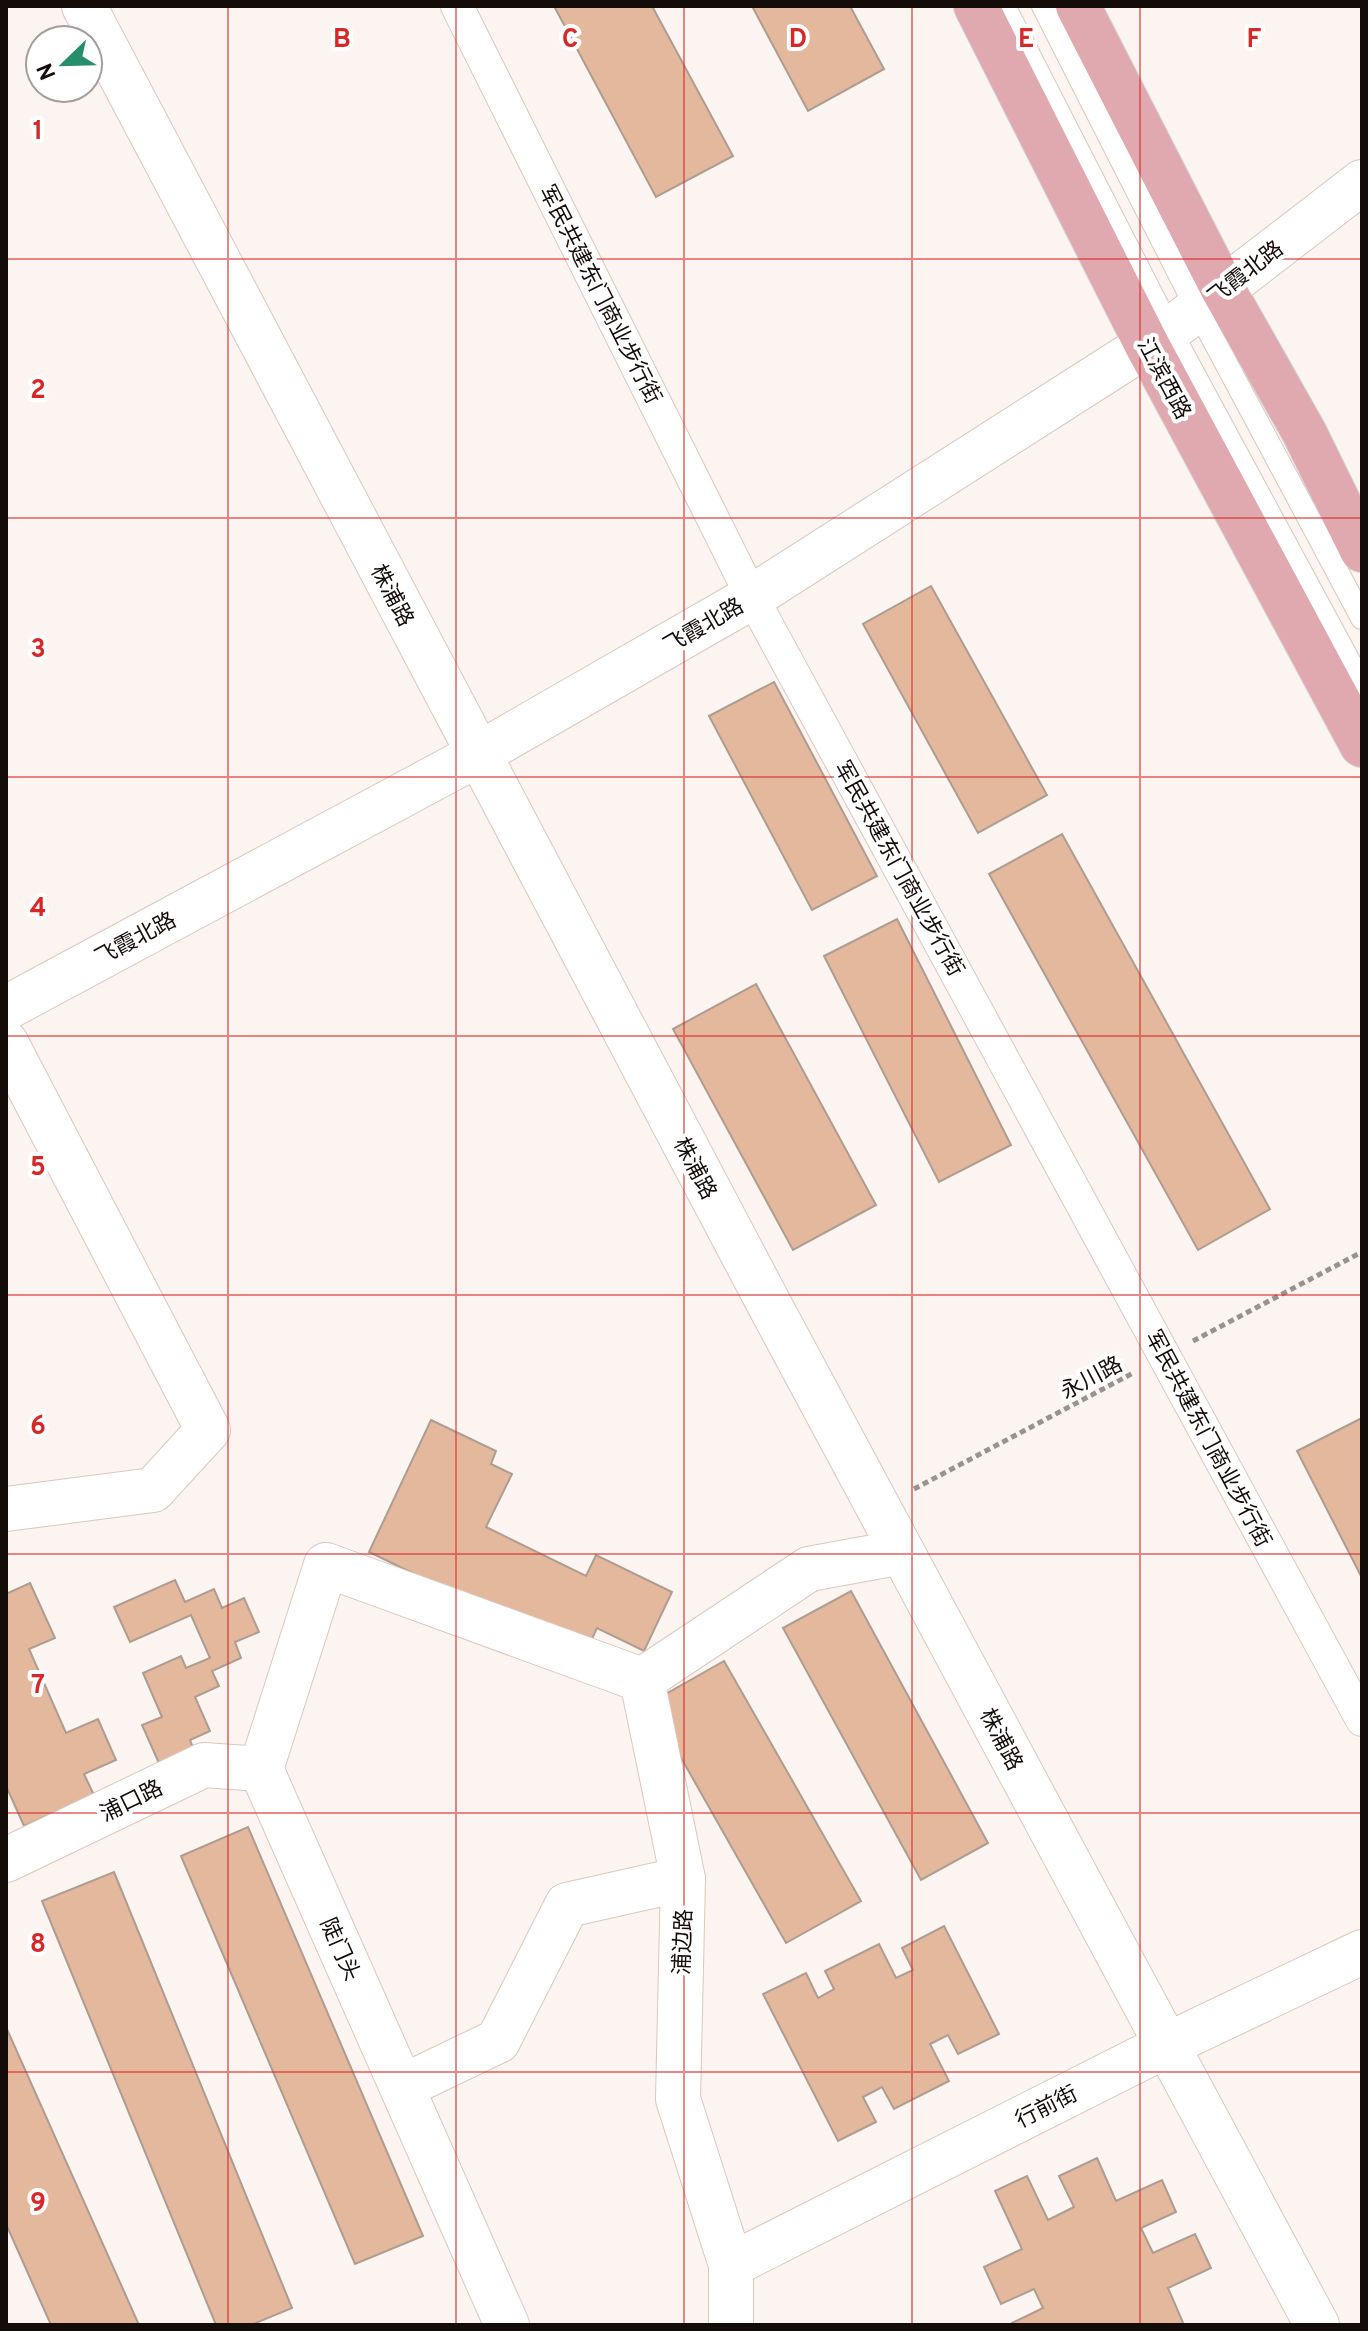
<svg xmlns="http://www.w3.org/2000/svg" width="1368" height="2331" font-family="Overpass,'Noto Sans SC',sans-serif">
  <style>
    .building { fill: #e3b89d; stroke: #ae9c90; stroke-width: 2 }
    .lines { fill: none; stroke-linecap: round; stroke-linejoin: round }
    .service-casing { stroke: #dbc7bd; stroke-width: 24 }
    .pedestrian-casing { stroke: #dbc7bd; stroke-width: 34 }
    .minor-casing { stroke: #dbc7bd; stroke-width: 46 }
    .tertiary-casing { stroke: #dbc7bd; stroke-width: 46 }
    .primary-casing { stroke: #d5d3d3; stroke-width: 46 }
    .path { stroke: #99928e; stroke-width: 5; stroke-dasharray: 6 4; stroke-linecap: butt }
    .service { stroke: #fff; stroke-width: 22 }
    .pedestrian { stroke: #fff; stroke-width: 32 }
    .minor { stroke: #fff; stroke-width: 44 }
    .tertiary { stroke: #fff; stroke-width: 44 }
    .primary { stroke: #e0a9af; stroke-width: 44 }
    .grid { fill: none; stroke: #d62828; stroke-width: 2; stroke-opacity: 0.55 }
    .labels { text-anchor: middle; stroke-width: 8; stroke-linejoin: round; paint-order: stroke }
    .street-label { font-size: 22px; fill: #130c09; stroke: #fff }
    .grid-label { font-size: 26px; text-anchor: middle; font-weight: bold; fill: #d62828; stroke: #fff; stroke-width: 8; stroke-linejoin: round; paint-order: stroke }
  </style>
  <rect width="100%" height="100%" fill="#fcf4f0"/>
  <g class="building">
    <path d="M554,6h98l81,150 -77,41z"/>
    <path d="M752,6h98l34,63 -76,42z"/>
    <path d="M931,586l116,209 -69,38 -115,-209z"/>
    <path d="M774,682l103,194 -65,34 -103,-194z"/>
    <path d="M1062,834l208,375 -72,41 -209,-376z"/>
    <path d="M897,919l114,226 -72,37 -115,-226z"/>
    <path d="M756,984l120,221 -83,45 -120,-221z"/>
    <path d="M1362,1418v160l-65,-127z"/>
    <path d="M431,1420l65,31 -5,13 21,10 -26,53 100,49 10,-21 76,37 -28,59 -47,-23 -13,28 -215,-104z"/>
    <path d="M175,1580l10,22 29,-13 8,19 22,-10 15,34 -24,10 6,16 -29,13 7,15 -24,11 15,34 -20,9 6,15 -34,15 -20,-45 20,-8 -19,-44 38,-17 5,12 24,-10 -19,-43 -61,27 -16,-35z"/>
    <path d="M30,1583l25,55 -26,11 37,84 32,-14 18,41 -32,14 10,21 -70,31 -18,-40v-192z"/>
    <path d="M851,1591l137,252 -67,37 -138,-252z"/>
    <path d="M724,1661l137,240 -75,42 -136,-240z"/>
    <path d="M248,1827l175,409 -68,28 -174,-408z"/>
    <path d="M114,1872l178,436 -41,17h-35l-174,-424z"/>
    <path d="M944,1926l55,108 -41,20 -10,-19 -18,9 19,37 -55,28 -12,-22 -19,10 13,25 -38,19 -75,-147 43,-21 12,25 16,-9 -9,-18 54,-27 17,34 17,-8 -11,-22z"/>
    <path d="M6,2027l133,298h-88l-45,-101z"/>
    <path d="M1097,2158l19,43 46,-21 14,32 -35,16 12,25 42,-19 16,34 -43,20 16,37h-171l-1,-2 31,-15 -9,-19 -33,15 -17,-37 38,-18 -27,-58 32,-15 21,44 26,-13 -15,-31z"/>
  </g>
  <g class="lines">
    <defs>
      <g id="service">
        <path d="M1004,6l166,324 192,355"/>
        <path d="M1043,6l154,303 165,309"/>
      </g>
      <path id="pedestrian" d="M457,6l295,591 610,1123"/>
      <g id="minor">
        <path d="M6,1043l202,387 -55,60 -147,19"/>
        <path d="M642,1680l167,-111 93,-17"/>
        <path d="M6,1860l198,-95 57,4"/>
        <path d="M402,2087l96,-46 69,-136 116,-26 -5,220 53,166v60"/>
        <path d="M731,2265l436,-220 195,-93"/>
        <path d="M507,2325l-246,-556 65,-204 316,115 41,199"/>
      </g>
      <g id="tertiary">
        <path d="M84,6l684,1296 549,1023"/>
        <path d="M6,1008l471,-253 275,-158 418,-267 192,-148"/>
      </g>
      <g id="primary">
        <path d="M976,6l171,339 215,400"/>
        <path d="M1078,6l145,283 81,143 58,118"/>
      </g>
    </defs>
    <use href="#service" class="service-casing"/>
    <use href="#pedestrian" class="pedestrian-casing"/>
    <use href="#minor" class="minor-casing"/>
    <use href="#tertiary" class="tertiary-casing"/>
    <use href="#primary" class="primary-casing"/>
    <g class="path">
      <path d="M1193,1341l169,-89"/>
      <path d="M914,1489l221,-117"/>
    </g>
    <use href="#service" class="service"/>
    <use href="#pedestrian" class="pedestrian"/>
    <use href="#minor" class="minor"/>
    <use href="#tertiary" class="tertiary"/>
    <use href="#primary" class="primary"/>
  </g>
  <path class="grid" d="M228,6v2319M456,6v2319M684,6v2319M912,6v2319M1140,6v2319M6,259h1356M6,518h1356M6,777h1356M6,1036h1356M6,1295h1356M6,1554h1356M6,1813h1356M6,2072h1356"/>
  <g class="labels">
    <g class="street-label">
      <text transform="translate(1245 272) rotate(-38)" y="8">飞霞北路</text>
      <text transform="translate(601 294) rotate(63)" y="8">军民共建东门商业步行街</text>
      <text transform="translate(1165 378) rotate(62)" y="8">江滨西路</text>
      <text transform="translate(393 595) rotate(62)" y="8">株浦路</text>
      <text transform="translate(703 625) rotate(-30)" y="8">飞霞北路</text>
      <text transform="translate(900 868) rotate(61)" y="8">军民共建东门商业步行街</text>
      <text transform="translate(135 938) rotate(-28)" y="8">飞霞北路</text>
      <text transform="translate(696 1168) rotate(62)" y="8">株浦路</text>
      <text transform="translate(1091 1377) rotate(-28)" y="8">永川路</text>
      <text transform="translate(1209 1438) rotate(62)" y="8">军民共建东门商业步行街</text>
      <text transform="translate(1002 1739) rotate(62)" y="8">株浦路</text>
      <text transform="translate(131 1800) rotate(-26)" y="8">浦口路</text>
      <text transform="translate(682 1942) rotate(-88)" y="8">浦边路</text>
      <text transform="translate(341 1949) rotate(66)" y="8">陡门头</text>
      <text transform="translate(1046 2106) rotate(-27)" y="8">行前街</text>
    </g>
  </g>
  <g class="grid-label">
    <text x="342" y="47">B</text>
    <text x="570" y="47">C</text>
    <text x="798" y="47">D</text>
    <text x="1026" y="47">E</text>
    <text x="1254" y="47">F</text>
    <text x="38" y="139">1</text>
    <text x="38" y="398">2</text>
    <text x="38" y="657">3</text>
    <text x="38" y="916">4</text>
    <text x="38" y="1175">5</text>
    <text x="38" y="1434">6</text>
    <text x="38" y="1693">7</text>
    <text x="38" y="1952">8</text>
    <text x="38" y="2211">9</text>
  </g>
  <rect width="1368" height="2331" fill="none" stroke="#130c09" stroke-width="16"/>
  <g transform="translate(64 64) rotate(247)"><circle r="38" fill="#ffffff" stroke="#a19e9d" stroke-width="2"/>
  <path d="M0-6L14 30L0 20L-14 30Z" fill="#268e6b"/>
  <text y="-12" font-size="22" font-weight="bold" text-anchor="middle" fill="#130c09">N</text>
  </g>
</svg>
